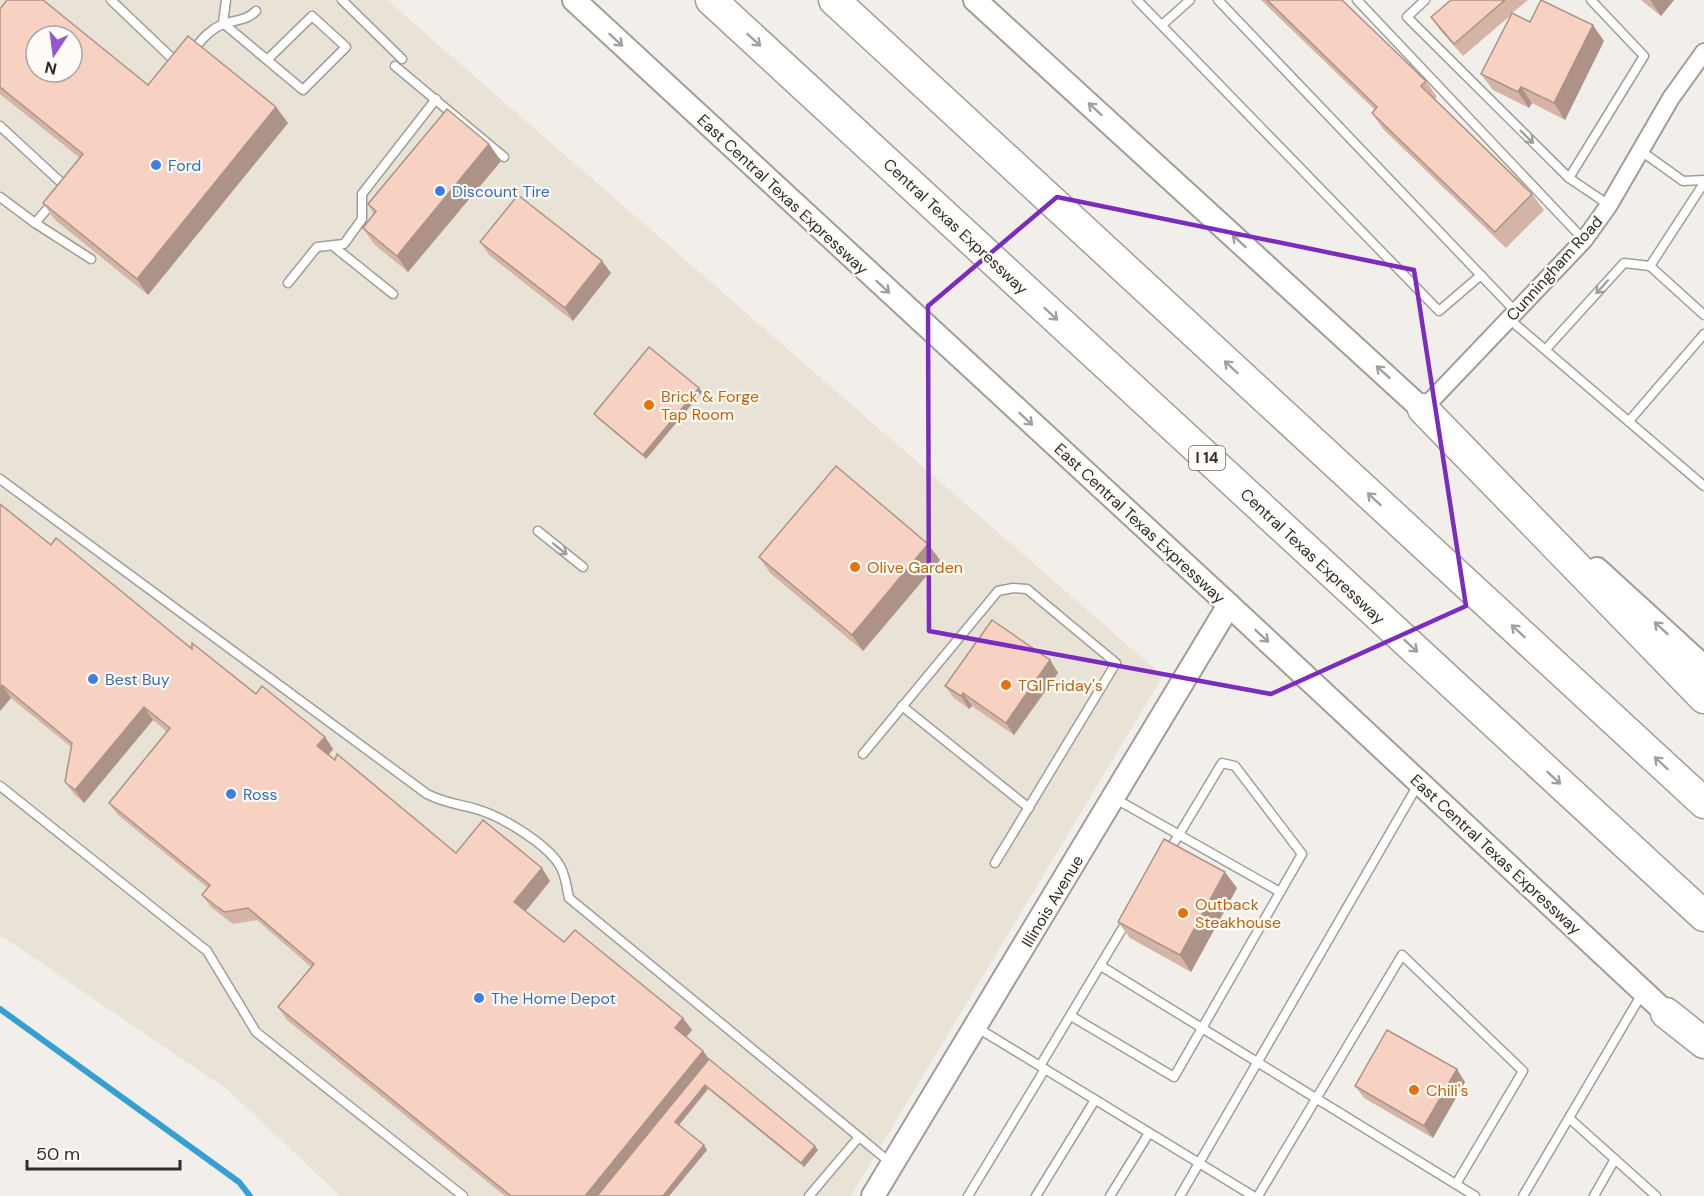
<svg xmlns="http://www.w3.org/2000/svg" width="1704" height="1196" font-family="'DM Sans',sans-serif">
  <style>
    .built { fill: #e9e2d6; fill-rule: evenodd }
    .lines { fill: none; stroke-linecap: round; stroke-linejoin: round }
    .stream { stroke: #35a0d2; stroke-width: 6 }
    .lane-casing { stroke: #a09e99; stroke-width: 11 }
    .street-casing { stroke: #a09e99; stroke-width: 20 }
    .secondary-casing { stroke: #a09e99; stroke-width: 26 }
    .highway-casing { stroke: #a09e99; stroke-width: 33 }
    .lane { stroke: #fff; stroke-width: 8 }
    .street { stroke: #fff; stroke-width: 16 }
    .secondary { stroke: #fff; stroke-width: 22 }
    .highway { stroke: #fff; stroke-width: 30 }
    .wall { fill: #d4b4a6 }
    .shaded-wall { fill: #ad9287 }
    .building { fill: #f7d1c1; stroke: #ad9287; stroke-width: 1.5; fill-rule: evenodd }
    .oneway { stroke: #a1a0a0 }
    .marked { fill: none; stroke: #7b2cbf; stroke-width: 4.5; stroke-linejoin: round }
    .shop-dot { fill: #3f7fe0; stroke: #fffcf8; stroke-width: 2 }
    .food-dot { fill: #e8710a; stroke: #fffcf8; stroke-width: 2 }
    .labels { text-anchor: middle; stroke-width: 4.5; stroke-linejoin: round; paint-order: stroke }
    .shield { fill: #fffcf8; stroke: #6d6b68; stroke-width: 1.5 }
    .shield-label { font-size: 15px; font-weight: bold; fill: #2e2d2b }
    .shop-label { font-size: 16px; fill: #366cbe; stroke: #fffcf8; text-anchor: start }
    .street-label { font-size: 16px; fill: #2e2d2b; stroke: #fffcf8 }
    .food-label { font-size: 16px; fill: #c56008; stroke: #fffcf8; text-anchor: start }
  </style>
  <rect width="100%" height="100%" fill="#f2efea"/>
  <path class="built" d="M0,0h387l776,676 -312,520h-511l-111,-105 -229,-156zM36,36h36v36h-36z"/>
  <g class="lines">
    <path class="stream" d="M0,1009l239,173 11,14"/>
    <defs>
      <g id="lane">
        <path d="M111,0l67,64"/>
        <path d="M342,0l60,59"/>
        <path d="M1137,0l302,311 42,-36"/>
        <path d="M1218,0l298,312"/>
        <path d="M1357,0l227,240"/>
        <path d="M1425,0l-18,17 162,161 40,27"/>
        <path d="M223,23l80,67 43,-43 -34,-31 -45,44"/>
        <path d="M223,23l3,-23"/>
        <path d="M1162,25l28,-25"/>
        <path d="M192,51c9,-10 17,-21 29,-26 13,-6 24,-3 35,-14"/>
        <path d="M395,66l109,91"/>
        <path d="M0,126l66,61"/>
        <path d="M1641,151l42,30 21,-1"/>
        <path d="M1569,178l75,-122 -53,-56"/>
        <path d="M1704,183l-54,83 54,49"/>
        <path d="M0,197l35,26"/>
        <path d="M54,201l-19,22 56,36"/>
        <path d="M333,246l60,48"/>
        <path d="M288,283l29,-36 27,-3 18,-25v-25l74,-95"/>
        <path d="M1509,319l195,167"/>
        <path d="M1546,349l78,-86 26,3"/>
        <path d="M1629,421l75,-87"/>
        <path d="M0,479l427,315c20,10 29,9 49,15 25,7 76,37 86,61 4,9 5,19 7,28l323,266"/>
        <path d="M538,531l45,36"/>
        <path d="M902,706l127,102"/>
        <path d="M863,754l135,-163 15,-3 14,1 89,74 -121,200"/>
        <path d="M0,786l207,165 49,81 207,164"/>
        <path d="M1114,798l166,94"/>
        <path d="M1101,966l374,230"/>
        <path d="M1071,1016l103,61 128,-223 -67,-88 -13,-3 -53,88"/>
        <path d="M976,1027l277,169"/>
        <path d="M1040,1066l88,-147"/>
        <path d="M1569,1118l87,78"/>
        <path d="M809,1196l50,-59"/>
        <path d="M968,1196l77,-127"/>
        <path d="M1036,1196l59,-96"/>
        <path d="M1110,1196l39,-63"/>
        <path d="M1180,1196l239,-413"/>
        <path d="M1258,1196l144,-241 121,116 -67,113"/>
        <path d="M1523,1196l120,-204"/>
        <path d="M1594,1196l21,-37"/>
      </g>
      <path id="street" d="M1423,409l161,-169 25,-35 62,-107 33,-46"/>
      <g id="secondary">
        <path d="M574,0l655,605 448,418"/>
        <path d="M975,0l458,419"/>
        <path d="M1597,569l107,98"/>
        <path d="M873,1196l356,-591"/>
      </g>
      <g id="highway">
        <path d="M711,0l993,916"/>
        <path d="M834,0l870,803"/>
        <path d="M1423,409l281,289"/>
        <path d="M1666,1013l38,30"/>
      </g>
    </defs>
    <use href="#lane" class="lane-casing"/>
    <use href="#street" class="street-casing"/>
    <use href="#secondary" class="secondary-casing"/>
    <use href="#highway" class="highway-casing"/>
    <use href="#lane" class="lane"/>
    <use href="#street" class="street"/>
    <use href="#secondary" class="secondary"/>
    <use href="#highway" class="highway"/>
  </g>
  <g class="wall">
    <path d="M1261,0h81l84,81 11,16 -2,2 97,95 12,16 -38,38 -123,-119 -11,-16 3,-3z"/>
    <path d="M1451,0h77l-16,13 18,9 74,19 -39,79 -33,-17 -3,5 -36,-18 -12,-16 30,-59 -48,41 -23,-26 -9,-13z"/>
    <path d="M1641,0h33l-13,16z"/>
    <path d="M0,9l148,76 128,22 12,16 -140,172 -94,-76 -11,-16 37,-45 -80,-64z"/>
    <path d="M489,144l12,17 -93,111 -34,-28 -11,-16 11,-14 -6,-10z"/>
    <path d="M480,242l131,31 -38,48 -84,-66z"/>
    <path d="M702,392l-56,67 -49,-41 -3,-4z"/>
    <path d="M0,504l51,41 205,149 69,43 8,12 -4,6 127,98 94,28 -24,30 38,31 128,88 -6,7 17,14 6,8 109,91 -14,17 -96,-78 -29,36 28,25 -38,46h-164l-218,-176 -9,-13 33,-40 -54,-47 -24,4 -8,-6 -14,-11 -9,-12 6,-7 -90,-73 -9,-12 58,-71 -14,-12 -69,83 -10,-9 -9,-12 6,-35 -60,-49 -11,13z"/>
    <path d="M759,557l181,3 -77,91 -93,-78z"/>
    <path d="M1050,660l8,13 -44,62 -42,-29 -3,3 -15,-11 -9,-12z"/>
    <path d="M1237,888l-46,84 -61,-34 -12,-16z"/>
    <path d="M1465,1082l-32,56 -69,-40 -9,-12z"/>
  </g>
  <g class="shaded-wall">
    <path d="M1650,0h24l-13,16z"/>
    <path d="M1593,25l11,16 -39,79 -11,-17z"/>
    <path d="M1521,87l11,16 -3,5 -11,-16z"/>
    <path d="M276,107l12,16 -140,172 -11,-16z"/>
    <path d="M489,144l12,17 -93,111 -11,-16z"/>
    <path d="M602,261l9,12 -38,48 -8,-13z"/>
    <path d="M699,388l3,4 -56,67 -3,-4z"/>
    <path d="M928,544l12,16 -77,91 -11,-16z"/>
    <path d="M1050,660l8,13 -44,62 -8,-12z"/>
    <path d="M2,685l9,13 -11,13v-23z"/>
    <path d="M963,693l9,13 -3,3 -8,-13z"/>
    <path d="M144,707l9,13 -69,83 -9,-13z"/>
    <path d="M325,737l8,12 -7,9 -9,-12z"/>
    <path d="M542,868l8,13 -27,33 -9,-12z"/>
    <path d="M1225,872l12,16 -46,84 -11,-17z"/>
    <path d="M683,1018l9,12 -8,10 -9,-12z"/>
    <path d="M703,1051l9,12 -108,133h-19z"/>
    <path d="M1457,1069l8,13 -32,56 -9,-12z"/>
    <path d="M705,1085l3,4 -30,37 -3,-4z"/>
    <path d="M704,1145l3,5 -38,46h-6z"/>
    <path d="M815,1146l3,4 -14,17 -3,-4z"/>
  </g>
  <g class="building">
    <path d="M7,0h36l105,85 40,-49 88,71 -139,172 -94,-76 40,-49 -83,-67v-78zM36,36h36v36h-36z"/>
    <path d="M1267,0h75l84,81 -5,5 111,108 -37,38 -123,-119 5,-6z"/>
    <path d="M1451,0h54l-51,44 -23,-27z"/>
    <path d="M1541,0l52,25 -39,78 -33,-16 -3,5 -37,-18 31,-61 18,9z"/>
    <path d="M447,109l42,35 -92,112 -34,-28 13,-17 -8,-7z"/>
    <path d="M518,195l84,66 -37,47 -85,-66z"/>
    <path d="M649,347l50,41 -56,67 -49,-41z"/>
    <path d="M836,466l92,78 -76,91 -93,-78z"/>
    <path d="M0,504l51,41 5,-7 136,111v-6l64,51 6,-8 63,51 -8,9 18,14 2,-6 119,99 27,-33 59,48 -28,34 50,40 11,-12 108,88 -8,10 28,23 -118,145h-74l-233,-189 36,-43 -66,-56 -23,4 -9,-6 -14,-11 8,-10 -101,-82 61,-75 -26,-21 -69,83 -10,-8 7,-39 -70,-58 -2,3z"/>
    <path d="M992,620l58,40 -44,63 -43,-30 -2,3 -16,-10z"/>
    <path d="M1164,839l61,33 -45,83 -62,-33z"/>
    <path d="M1387,1030l70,39 -33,57 -69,-40z"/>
    <path d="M709,1059l106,87 -14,17 -96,-78 -30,37 29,23 -41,51h-66z"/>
  </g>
  <defs><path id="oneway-shaft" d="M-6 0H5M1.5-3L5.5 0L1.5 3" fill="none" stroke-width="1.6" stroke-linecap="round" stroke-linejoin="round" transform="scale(1.5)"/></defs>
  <g class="oneway">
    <use href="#oneway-shaft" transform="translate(616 40) rotate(43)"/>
    <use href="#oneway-shaft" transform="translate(754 40) rotate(43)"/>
    <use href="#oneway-shaft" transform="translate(1095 109) rotate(-138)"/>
    <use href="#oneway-shaft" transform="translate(1527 137) rotate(44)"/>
    <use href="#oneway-shaft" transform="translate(1239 241) rotate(-138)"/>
    <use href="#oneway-shaft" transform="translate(883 287) rotate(43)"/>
    <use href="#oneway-shaft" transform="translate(1602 287) rotate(132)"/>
    <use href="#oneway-shaft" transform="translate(1051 314) rotate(43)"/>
    <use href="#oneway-shaft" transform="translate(1231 367) rotate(-137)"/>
    <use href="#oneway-shaft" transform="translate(1383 372) rotate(-138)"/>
    <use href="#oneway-shaft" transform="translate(1026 419) rotate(43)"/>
    <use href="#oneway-shaft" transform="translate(1374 499) rotate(-137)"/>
    <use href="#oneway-shaft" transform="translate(560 549) rotate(39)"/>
    <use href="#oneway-shaft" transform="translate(1661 628) rotate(-137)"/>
    <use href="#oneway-shaft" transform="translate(1518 631) rotate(-137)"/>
    <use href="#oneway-shaft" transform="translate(1262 636) rotate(43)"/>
    <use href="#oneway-shaft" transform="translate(1411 646) rotate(43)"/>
    <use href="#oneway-shaft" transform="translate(1661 763) rotate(-137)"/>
    <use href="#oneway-shaft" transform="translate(1554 778) rotate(43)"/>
  </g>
  <path class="marked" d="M1057,197l357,73 52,336 -195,88 -342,-63 -1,-325z"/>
  <g class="shop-dot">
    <circle cx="156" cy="165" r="6"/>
    <circle cx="440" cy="191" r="6"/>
    <circle cx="93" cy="679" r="6"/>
    <circle cx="231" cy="794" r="6"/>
    <circle cx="479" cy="998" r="6"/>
  </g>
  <g class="food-dot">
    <circle cx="649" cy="405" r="6"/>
    <circle cx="855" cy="567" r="6"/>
    <circle cx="1006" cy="685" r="6"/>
    <circle cx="1183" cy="913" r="6"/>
    <circle cx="1414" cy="1090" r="6"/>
  </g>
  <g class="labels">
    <rect class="shield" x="1189" y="446" width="36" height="24" rx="4.5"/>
    <g class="shield-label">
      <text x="1207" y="463">I 14</text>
    </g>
    <g class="shop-label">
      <text x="168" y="171">Ford</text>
      <text x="452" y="197">Discount Tire</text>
      <text x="105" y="685">Best Buy</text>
      <text x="243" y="800">Ross</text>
      <text x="491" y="1004">The Home Depot</text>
    </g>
    <g class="street-label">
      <text transform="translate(783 194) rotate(43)" y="6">East Central Texas Expressway</text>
      <text transform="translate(956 226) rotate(43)" y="6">Central Texas Expressway</text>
      <text transform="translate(1554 268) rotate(-48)" y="6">Cunningham Road</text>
      <text transform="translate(1140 523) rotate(43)" y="6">East Central Texas Expressway</text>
      <text transform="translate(1313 556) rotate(43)" y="6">Central Texas Expressway</text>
      <text transform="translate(1496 854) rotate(43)" y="6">East Central Texas Expressway</text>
      <text transform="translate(1052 901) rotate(-59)" y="6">Illinois Avenue</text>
    </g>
    <g class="food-label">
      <text x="661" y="402">Brick &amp; Forge<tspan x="661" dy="18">Tap Room</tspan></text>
      <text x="867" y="573">Olive Garden</text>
      <text x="1018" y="691">TGI Friday's</text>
      <text x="1195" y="910">Outback<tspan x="1195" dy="18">Steakhouse</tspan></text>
      <text x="1426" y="1096">Chili's</text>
    </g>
  </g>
  <g transform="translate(54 54) rotate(193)"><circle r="28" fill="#fffcf8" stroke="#aba9a6" stroke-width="1.5"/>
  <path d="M0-4.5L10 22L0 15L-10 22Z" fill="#9359d0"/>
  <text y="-9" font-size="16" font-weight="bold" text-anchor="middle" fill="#2e2d2b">N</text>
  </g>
  <path d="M27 1160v9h153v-9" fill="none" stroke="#2e2d2b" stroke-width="3"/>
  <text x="36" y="1160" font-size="18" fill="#2e2d2b" stroke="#fffcf8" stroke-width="4.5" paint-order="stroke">50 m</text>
</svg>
